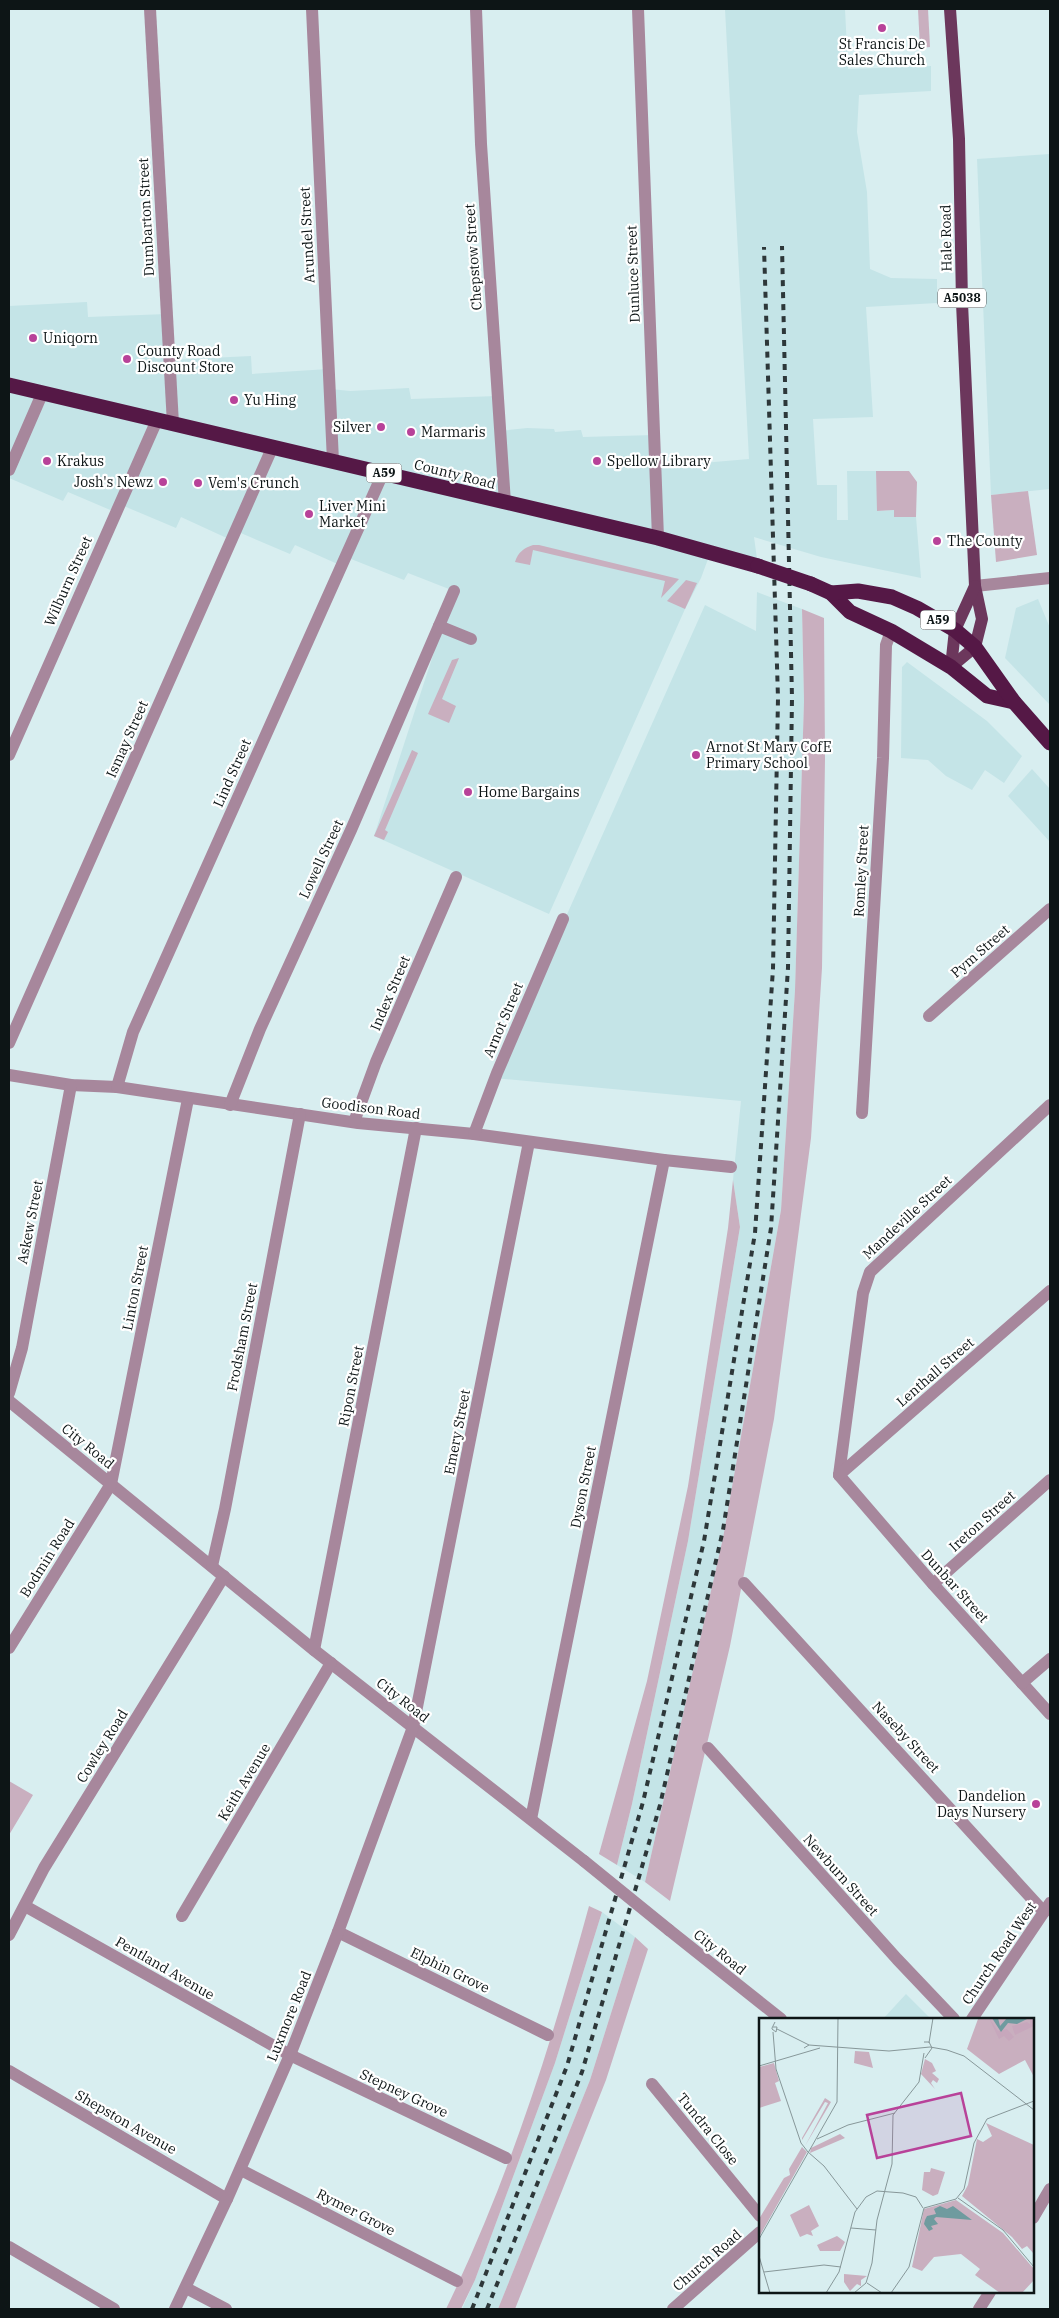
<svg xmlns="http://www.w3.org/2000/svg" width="1059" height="2318" font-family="'IBM Plex Serif',serif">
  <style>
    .built { fill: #c4e4e7 }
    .green { fill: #c9afbf }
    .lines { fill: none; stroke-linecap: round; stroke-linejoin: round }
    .minor { stroke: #a7879c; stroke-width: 12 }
    .major { stroke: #6c375c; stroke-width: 12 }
    .highway { stroke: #551846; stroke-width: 15 }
    .rail { stroke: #2d3739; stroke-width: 4; stroke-dasharray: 6 6; stroke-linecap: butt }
    .minor-bridge { stroke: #a7879c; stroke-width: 12 }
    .highway-bridge { stroke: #551846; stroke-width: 15 }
    .poi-dot { fill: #b84299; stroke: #fff; stroke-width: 2 }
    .labels { text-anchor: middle; stroke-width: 4.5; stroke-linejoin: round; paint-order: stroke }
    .shield { fill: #fff; stroke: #565b5c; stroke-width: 1 }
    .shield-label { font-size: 12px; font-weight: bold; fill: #0d1516 }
    .poi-label { font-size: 14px; fill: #0d1516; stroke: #fff; text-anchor: start }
    .street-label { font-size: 14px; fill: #0d1516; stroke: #fff }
    .inset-road { fill: none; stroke: #879799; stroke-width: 1 }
    .view { fill: #b84299; fill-opacity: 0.15; stroke: #b84299; stroke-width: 2.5 }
    .inset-edge { fill: none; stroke: #0d1516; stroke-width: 2.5 }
  </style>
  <rect width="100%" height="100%" fill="#d8eef0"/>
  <g class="built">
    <path d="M725,9h120l3,60 83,-3v25l-72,4 -2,37 10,60 3,77 21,9 46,1v24l-71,4 7,110 -60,2 4,66h20v35h11l-1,-49h29l2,40 16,-1 1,7h21l5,61 -100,-21 -67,-20 4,29 -47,-15 -10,27 -16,31 -136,305 -175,-78 80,-245 -46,-18 -4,7 -58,-23 -4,9 -47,-21 -5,9 -54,-23 -5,9 -50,-23 -5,11 -57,-24 -4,8 -47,-20 -5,9 -54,-23v-172l78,-4 1,15 79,-3 2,46 82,-4 1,18 76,-5 2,20 20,2 59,-3 2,11 86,-3 3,35 27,-3 27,1 1,3 26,-2 2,7 71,-2 2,32 93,-8z"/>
    <path d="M1050,154v335l-59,6 -14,-336z"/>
    <path d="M757,592l45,17 2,92 -9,289 -14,220 -58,328 -78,344 -28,-17 15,-61 56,-263 52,-314 -7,-47 8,-79 -247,-23 211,-473 51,26z"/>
    <path d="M1038,599l12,29v77l-45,-47 11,-50z"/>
    <path d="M907,662l80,59 35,35 -18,27 -19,-13 -13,20 -26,-14 -18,-16 -27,-2 1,-91z"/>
    <path d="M1032,769l18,20v53l-42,-46z"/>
    <path d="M602,1912l33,25 -45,143 -92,229h-36l13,-29 80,-217z"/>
    <path d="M906,1994l25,25h-48z"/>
  </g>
  <g class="green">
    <path d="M918,9h10l2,38 -10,1z"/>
    <path d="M876,471h33l8,11 -1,35h-22v-7l-17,1z"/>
    <path d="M1028,491l9,64 -41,7 -5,-67z"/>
    <path d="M533,545h6l140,34 -18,19 4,-17 -132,-31 -3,15 -15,-3c3,-10 9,-14 18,-17z"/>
    <path d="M686,580l11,3 -12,26 -18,-8z"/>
    <path d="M802,609l22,9 1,141 -3,209 -11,170 -37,281 -44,227 -60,255 -25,-19 78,-344 58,-328 14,-220 9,-289z"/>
    <path d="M459,658l-17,41 14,7 -7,17 -21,-9 24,-54z"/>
    <path d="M412,750l6,3 -33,77 3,2 -4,8 -10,-4z"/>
    <path d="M733,1180l7,47 -52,314 -56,263 -15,61 -18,-11 48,-173 41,-195 40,-258z"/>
    <path d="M9,1781l24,14 -24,40z"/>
    <path d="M589,1906l13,6 -47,151 -80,217 -14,29h-15c63,-130 105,-264 143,-403z"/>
    <path d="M635,1937l13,12 -42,131 -91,229h-17l92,-229z"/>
  </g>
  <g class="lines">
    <g class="minor">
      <path d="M150,9l23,415"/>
      <path d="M312,9l21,452"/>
      <path d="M476,9l5,135 24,359"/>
      <path d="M638,9l20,529"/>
      <path d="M9,470l33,-76"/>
      <path d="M975,586l75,-8"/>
      <path d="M439,626l32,13"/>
      <path d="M9,755l148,-335"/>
      <path d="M929,1016l121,-107"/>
      <path d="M9,1043l264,-597"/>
      <path d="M9,1075l62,10 46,2 241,36 116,11 190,26 67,7"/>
      <path d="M117,1087l16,-55 250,-559"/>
      <path d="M230,1105l30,-76 91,-199 103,-239"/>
      <path d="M862,1113l21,-355 3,-113 5,-14"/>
      <path d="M354,1122l22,-60 80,-185"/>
      <path d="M474,1134l23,-61 66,-154"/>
      <path d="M9,1393l13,-45 49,-263"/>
      <path d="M9,1401l305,249 270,211"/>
      <path d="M839,1475l24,-182 7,-21 180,-167"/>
      <path d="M839,1475l94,109 117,130"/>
      <path d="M839,1475l211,-184"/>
      <path d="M212,1566l13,-57 75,-395"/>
      <path d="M744,1583l300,329"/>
      <path d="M933,1584l117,-104"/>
      <path d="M9,1648l102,-164 77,-385"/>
      <path d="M314,1650l102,-522"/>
      <path d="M1022,1683l28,-24"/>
      <path d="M708,1748l189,211 57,60"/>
      <path d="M531,1819l133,-659"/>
      <path d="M25,1906l265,149 216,103"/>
      <path d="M182,1916l149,-253"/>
      <path d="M669,1930l112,89"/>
      <path d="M338,1932l210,103"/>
      <path d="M9,1935l35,-67 180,-292"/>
      <path d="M972,2019l78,-116"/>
      <path d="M9,2071l218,128"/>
      <path d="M652,2084l108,132"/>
      <path d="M241,2170l216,111"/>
      <path d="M1033,2218l17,-29"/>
      <path d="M9,2247l105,62"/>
      <path d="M186,2288l40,21"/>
      <path d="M175,2309l52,-110 63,-144 48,-123 75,-205 116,-585"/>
      <path d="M673,2309l87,-77"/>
      <path d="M979,2309l11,-17"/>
    </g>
    <g class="major">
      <path d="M950,9l9,130 3,164 13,283 7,33 -7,28 -24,20"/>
      <path d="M951,667l4,-37 20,-44"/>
    </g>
    <g class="highway">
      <path d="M9,385l649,153 100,28"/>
      <path d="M811,584l20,9 19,19 41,19 60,36 36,29 27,6"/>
      <path d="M831,593l27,-2 34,6 25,11 38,22 20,17 39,55 36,41"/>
    </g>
    <g class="rail">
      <path d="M472,2309l95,-243 76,-264 61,-261 51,-308 18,-264 5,-271 -14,-451"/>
      <path d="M487,2309l95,-237 78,-267 63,-275 48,-302 17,-260 4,-270 -10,-452"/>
    </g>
    <path class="minor-bridge" d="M584,1861l85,69"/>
    <path class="highway-bridge" d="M758,566l53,18"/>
  </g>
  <g class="poi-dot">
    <circle cx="882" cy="28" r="5"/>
    <circle cx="33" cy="338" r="5"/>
    <circle cx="127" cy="359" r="5"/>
    <circle cx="234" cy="400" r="5"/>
    <circle cx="381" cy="427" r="5"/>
    <circle cx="411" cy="432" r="5"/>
    <circle cx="47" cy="461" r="5"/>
    <circle cx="597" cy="461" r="5"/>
    <circle cx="163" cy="482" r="5"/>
    <circle cx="198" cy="483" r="5"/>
    <circle cx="309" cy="514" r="5"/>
    <circle cx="937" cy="541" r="5"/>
    <circle cx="696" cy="755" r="5"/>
    <circle cx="468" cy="792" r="5"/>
    <circle cx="1036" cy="1804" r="5"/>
  </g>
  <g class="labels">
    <g class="shield">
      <rect x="938" y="288.5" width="48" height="19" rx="4"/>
      <rect x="366.5" y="463.5" width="35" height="19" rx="4"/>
      <rect x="920.5" y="610.5" width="35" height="19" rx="4"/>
    </g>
    <g class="shield-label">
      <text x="962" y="302">A5038</text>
      <text x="384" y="477">A59</text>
      <text x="938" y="624">A59</text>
    </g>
    <g class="poi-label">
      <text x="882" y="49" text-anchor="middle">St Francis De<tspan x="882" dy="16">Sales Church</tspan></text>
      <text x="43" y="343">Uniqorn</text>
      <text x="137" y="356">County Road<tspan x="137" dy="16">Discount Store</tspan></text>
      <text x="244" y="405">Yu Hing</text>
      <text x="371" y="432" text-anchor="end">Silver</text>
      <text x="421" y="437">Marmaris</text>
      <text x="57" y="466">Krakus</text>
      <text x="607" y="466">Spellow Library</text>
      <text x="153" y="487" text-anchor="end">Josh's Newz</text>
      <text x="208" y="488">Vem's Crunch</text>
      <text x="319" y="511">Liver Mini<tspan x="319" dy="16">Market</tspan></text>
      <text x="947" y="546">The County</text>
      <text x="706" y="752">Arnot St Mary CofE<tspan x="706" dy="16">Primary School</tspan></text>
      <text x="478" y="797">Home Bargains</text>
      <text x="1026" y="1801" text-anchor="end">Dandelion<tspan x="1026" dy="16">Days Nursery</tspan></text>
    </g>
    <g class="street-label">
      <text transform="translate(146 217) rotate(-93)" y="5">Dumbarton Street</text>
      <text transform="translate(307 235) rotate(-93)" y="5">Arundel Street</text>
      <text transform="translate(946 238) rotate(-91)" y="5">Hale Road</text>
      <text transform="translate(473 257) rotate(-94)" y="5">Chepstow Street</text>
      <text transform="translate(633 274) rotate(-92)" y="5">Dunluce Street</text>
      <text transform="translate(455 474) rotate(14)" y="5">County Road</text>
      <text transform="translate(68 581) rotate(-66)" y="5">Wilburn Street</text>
      <text transform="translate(127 739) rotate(-66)" y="5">Ismay Street</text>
      <text transform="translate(232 773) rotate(-66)" y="5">Lind Street</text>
      <text transform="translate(321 859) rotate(-65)" y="5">Lowell Street</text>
      <text transform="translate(861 871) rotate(-87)" y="5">Romley Street</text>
      <text transform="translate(980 951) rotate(-41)" y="5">Pym Street</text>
      <text transform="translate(390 993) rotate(-67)" y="5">Index Street</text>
      <text transform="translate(503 1020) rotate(-67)" y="5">Arnot Street</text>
      <text transform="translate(371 1108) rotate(7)" y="5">Goodison Road</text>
      <text transform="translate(907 1217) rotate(-43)" y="5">Mandeville Street</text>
      <text transform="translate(30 1222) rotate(-79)" y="5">Askew Street</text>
      <text transform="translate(135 1288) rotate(-79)" y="5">Linton Street</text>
      <text transform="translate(242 1337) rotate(-79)" y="5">Frodsham Street</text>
      <text transform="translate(935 1372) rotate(-41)" y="5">Lenthall Street</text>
      <text transform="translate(351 1386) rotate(-79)" y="5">Ripon Street</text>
      <text transform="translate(457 1432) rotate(-79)" y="5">Emery Street</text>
      <text transform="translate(88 1446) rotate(39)" y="5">City Road</text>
      <text transform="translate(583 1487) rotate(-79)" y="5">Dyson Street</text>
      <text transform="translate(982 1521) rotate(-42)" y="5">Ireton Street</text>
      <text transform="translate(47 1558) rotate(-58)" y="5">Bodmin Road</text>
      <text transform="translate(955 1586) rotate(48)" y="5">Dunbar Street</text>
      <text transform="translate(403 1700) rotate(38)" y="5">City Road</text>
      <text transform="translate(906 1737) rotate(47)" y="5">Naseby Street</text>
      <text transform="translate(102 1746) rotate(-58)" y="5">Cowley Road</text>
      <text transform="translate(244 1782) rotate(-59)" y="5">Keith Avenue</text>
      <text transform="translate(841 1875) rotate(48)" y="5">Newburn Street</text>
      <text transform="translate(720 1952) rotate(39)" y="5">City Road</text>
      <text transform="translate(999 1953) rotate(-56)" y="5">Church Road West</text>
      <text transform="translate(165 1968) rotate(30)" y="5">Pentland Avenue</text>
      <text transform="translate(450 1970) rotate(26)" y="5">Elphin Grove</text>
      <text transform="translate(289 2016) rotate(-68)" y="5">Luxmore Road</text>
      <text transform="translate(404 2093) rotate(25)" y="5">Stepney Grove</text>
      <text transform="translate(126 2122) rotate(30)" y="5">Shepston Avenue</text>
      <text transform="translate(708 2129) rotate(51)" y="5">Tundra Close</text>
      <text transform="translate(356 2212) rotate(27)" y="5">Rymer Grove</text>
      <text transform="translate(707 2260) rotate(-41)" y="5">Church Road</text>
    </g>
  </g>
  <g transform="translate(759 2018)">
    <rect width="275" height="275" fill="#d8eef0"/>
    <path d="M275,0v59l-9,-17 -26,14 -32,-25 11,-30zM96,33l14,1 4,16 -19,-5zM166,41l7,4 4,8 -4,2 7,6 -2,4 -4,-3 -2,3 4,6 -14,-15zM15,45l5,18 -4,2 6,18 -22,7v-41zM66,80l6,4 -26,44 23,-43 -3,-1 -23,38v-2zM227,105l48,22 -1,108 -6,-7 -5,3 -10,-12 -50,-41 6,-11 9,-46 6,3 9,-6zM81,116l5,4 -35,15 1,-5zM43,129l5,5 -48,85v-18l25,-41 6,-3 -1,-6zM172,150l14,4 -7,22 -5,2 -11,-6 2,-18h6zM197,182l47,33 31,36v11l-12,13h-22l-25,-18 5,-6 -19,-15 -27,3 -12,14 -10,-4 12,-58zM50,187l10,21 -8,5 2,5 -6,-2 -7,3 -10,-22zM78,218l8,6 -5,9h-20l-3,-6zM85,256l23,2 -6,4v6l-4,-2 -7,7 -6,-9z" fill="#c9afbf"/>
    <path d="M230,0l9,13 9,-2 7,8 -5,4 -5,-5 -5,3zM271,0h4v8l-19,9 -3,-9 15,-4 3,2z" fill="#c7a7bc"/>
    <path d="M233,0h6l2,8 7,-8h22l-12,6 -9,-1 -7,9zM181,188l7,3 6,-3 19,14 -36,-3 -2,2 4,5 -7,2 2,3 -4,2 -5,-7 1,-4 2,-4 9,-2 -2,-5z" fill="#6f9b9f"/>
    <path class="inset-road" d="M14,9h4l-1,5 -4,-3v-1l3,-6M18,11l32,16M14,14l3,37 25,74 7,9M165,24h5l3,6 -7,10M170,25l4,-25M45,30l5,-3 80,6 41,-4 17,3 17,6 70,54M0,48l61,-18M58,121l31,-14 47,-12M49,134l16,14 33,43M199,180l45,32 31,37M92,210l25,2M0,221l78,-137 1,-84M0,238l11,37M5,254l60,-7 17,2M108,265l15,10M67,275l13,-21 16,-60 11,-15 11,-6 26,2 13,4 7,11M95,275l12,-10 6,-20 5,-43 15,-56 1,-49 26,-33 5,-29M132,275l18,-26 15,-59 32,-9 8,-10 10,-46 13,-24 47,-18"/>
    <path class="view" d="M202,75l10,43 -94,22 -10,-43z"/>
    <rect width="275" height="275" class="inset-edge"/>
  </g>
  <rect width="1059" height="2318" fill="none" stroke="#0d1516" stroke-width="20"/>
</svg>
